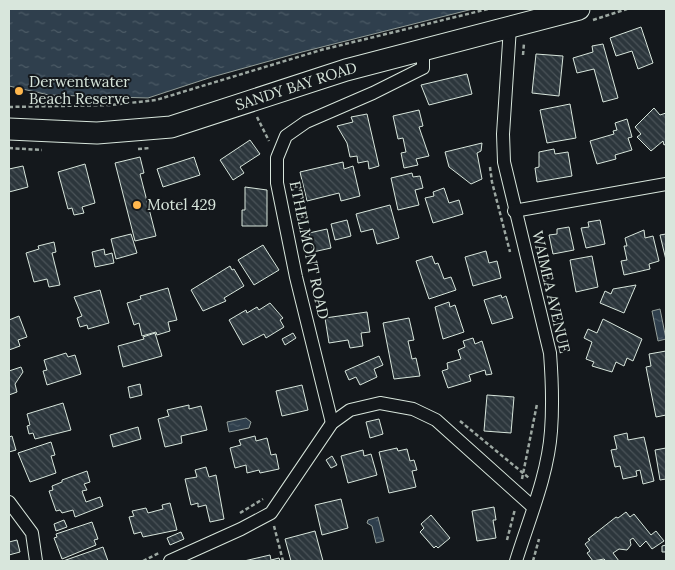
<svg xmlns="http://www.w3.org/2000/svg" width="675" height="570" font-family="Lora,serif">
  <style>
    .water { fill: url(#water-ripples); stroke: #939e99 }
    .building { fill: url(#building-back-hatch); stroke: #d8e6dc }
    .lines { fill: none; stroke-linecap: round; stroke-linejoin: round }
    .street-casing { stroke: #d8e6dc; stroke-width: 14 }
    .primary-casing { stroke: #d8e6dc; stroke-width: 23 }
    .path { stroke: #9da8a2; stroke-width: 2.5; stroke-dasharray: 4 2.5; stroke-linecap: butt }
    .street { stroke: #14181c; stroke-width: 12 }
    .primary { stroke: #14181c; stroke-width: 21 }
    .poi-dot { fill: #ffb74d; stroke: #14181c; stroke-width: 2 }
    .labels { text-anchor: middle; stroke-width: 4; stroke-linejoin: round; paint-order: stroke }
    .poi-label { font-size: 15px; fill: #d8e6dc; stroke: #14181c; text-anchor: start }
    .street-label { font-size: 15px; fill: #d8e6dc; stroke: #14181c }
  </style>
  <defs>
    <pattern id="water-ripples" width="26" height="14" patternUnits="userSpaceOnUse" patternTransform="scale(1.25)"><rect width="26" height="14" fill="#2f3f4d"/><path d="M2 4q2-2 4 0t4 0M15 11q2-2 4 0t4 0" fill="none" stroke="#4c5b66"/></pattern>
    <pattern id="building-back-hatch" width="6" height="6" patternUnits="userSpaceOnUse" patternTransform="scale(1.25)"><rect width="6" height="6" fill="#2c363c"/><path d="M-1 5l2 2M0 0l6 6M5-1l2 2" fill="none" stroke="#4a5358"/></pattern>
  </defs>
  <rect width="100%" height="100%" fill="#14181c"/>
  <g class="water">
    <path d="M9,9h464l-171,43 -90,25 -64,21 -99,-3 -40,-9z"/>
    <path d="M660,309l6,30 -8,2 -6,-30z"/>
    <path d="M246,418l5,4 -2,6 -20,4 -2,-10z"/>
    <path d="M378,517l6,24 -8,2 -4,-17 -5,-3 1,-3z"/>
  </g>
  <g class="building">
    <path d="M641,27l12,36 -15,6 -6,-18 -16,5 -6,-18z"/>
    <path d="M603,44l15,54 -15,4 -9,-33 -17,4 -4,-15 20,-6 -1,-6z"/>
    <path d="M536,54l27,2 -4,40 -27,-3z"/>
    <path d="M467,74l5,20 -43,11 -8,-20z"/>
    <path d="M570,104l6,34 -29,5 -7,-33z"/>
    <path d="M654,108l6,7 6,-2v31l-2,1 -1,-4 -12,10 -14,-14 4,-3 -6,-7z"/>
    <path d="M419,110l4,16 -4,1 10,29 -13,3 2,6 -14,3 -3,-15 5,-1 -3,-14 -5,1 -5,-23z"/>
    <path d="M367,114l12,52 -10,3 -1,-8 -10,2 -1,-7 -7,1 -3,-14 -10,-17 16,-4 -2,-5z"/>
    <path d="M627,119l5,18 -4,1 4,12 -17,5 1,4 -19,5 -7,-23 24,-7 -1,-3 4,-1 -2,-7z"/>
    <path d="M250,140l10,14 -20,13 4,6 -11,7 -13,-20z"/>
    <path d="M482,143l-1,8 -4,2 5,26 -11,5 -22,-17 -4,-15z"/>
    <path d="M554,149l1,5 13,-2 4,24 -35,6 -2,-14 4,-1v-15z"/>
    <path d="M140,157l4,16 -4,1 16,62 -21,5 -20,-78z"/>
    <path d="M194,157l6,18 -37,12 -6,-18z"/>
    <path d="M343,162l1,7 9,-3 7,30 -19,5 -2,-8 -32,8 -7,-29z"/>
    <path d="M85,164l10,39 -13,4 2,6 -10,2 -2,-7 -4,1 -10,-37z"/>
    <path d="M23,166l5,21 -19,5v-23z"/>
    <path d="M412,173l1,4 7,-1 3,12 -8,2 4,15 -21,5 -7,-32z"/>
    <path d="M245,187l22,3v36h-25v-16h3z"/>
    <path d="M444,188l5,15 10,-3 4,14 -30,9 -8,-25 9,-2 -1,-4z"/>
    <path d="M390,205l9,33 -22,6 -4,-15 -12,3 -5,-18z"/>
    <path d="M347,220l4,16 -16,4 -4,-16z"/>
    <path d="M600,220l5,24 -19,4 -5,-20 8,-1 -1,-5z"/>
    <path d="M569,227l5,23 -21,4 -4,-19 8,-1v-5z"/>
    <path d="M327,229l4,19 -18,4 -4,-19z"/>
    <path d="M644,230l1,8 8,-2 6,25 -10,3 1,5 -26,6 -3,-14 6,-1 -3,-14h3l-2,-8z"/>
    <path d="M131,234l6,19 -21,6 -5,-20z"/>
    <path d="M666,234v26l-6,-25z"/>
    <path d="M54,242l2,10 -4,1 8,32 -11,2 -2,-8 -13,3 -8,-29 13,-4 -1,-3z"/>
    <path d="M263,245l16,25 -25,15 -16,-25z"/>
    <path d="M104,249l1,6 7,-2 2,10 -19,4 -3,-15z"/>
    <path d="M486,251l3,12 8,-2 4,17 -28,8 -8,-29z"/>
    <path d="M432,256l3,8 3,-1 6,16 7,-2 5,13 -27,9 -13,-38z"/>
    <path d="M592,256l6,31 -22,5 -6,-32z"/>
    <path d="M230,266l2,4 2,-1 10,17 -20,12 2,3 -23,10 -12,-21z"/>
    <path d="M636,285l-12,28 -24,-10 5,-12 6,3 2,-5z"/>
    <path d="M168,288l9,32 -9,2 2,9 -13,4 -1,-3 -14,4 -3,-13 -5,2 -7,-22 14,-4 -1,-3z"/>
    <path d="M100,290l9,33 -21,6 -1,-4 -7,2 -3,-9 5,-2 -8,-19z"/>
    <path d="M501,295l1,3 4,-2 7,22 -21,6 -8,-24z"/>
    <path d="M449,302l1,5 5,-2 9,27 -21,7 -8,-32z"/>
    <path d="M270,303l13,15 -3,2 4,7 -18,11 -2,-4 -21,11 -14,-25 17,-10 1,3 10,-6 2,3z"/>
    <path d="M367,312l3,20 -9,1 2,13 -13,2 -2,-8 -19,3 -4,-25z"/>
    <path d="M19,316l8,21 -9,3 2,6 -11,4v-30z"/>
    <path d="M409,318l5,22 -6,1 4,18 4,-1 4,18 -26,3 -11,-56z"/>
    <path d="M603,319l39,20 -9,22 -6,-3 -3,8 -8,-4 -4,10 -20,-6 2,-4 -8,-3 6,-17 -8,-4 4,-9 9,4z"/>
    <path d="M155,333l7,23 -39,11 -5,-21 26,-7 -1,-2z"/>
    <path d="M293,333l3,5 -11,7 -3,-6z"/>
    <path d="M473,338l2,6 7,-3 10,33 -6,1 -1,-5 -16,5 2,6 -23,7 -6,-17 6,-2 -1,-6 14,-4 -3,-9 7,-3 -2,-6z"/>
    <path d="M666,351v64l-10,2 -10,-50 5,-1 -2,-12z"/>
    <path d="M66,353l2,4 7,-2 6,19 -34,11 -4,-14 4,-1 -3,-10z"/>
    <path d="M379,356l4,9 -9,4 3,8 -17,8 -4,-8 -7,3 -4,-9z"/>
    <path d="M21,367l2,5 -8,12 2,8 -8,3v-24z"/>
    <path d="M140,384l2,11 -12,3 -2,-11z"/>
    <path d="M302,385l6,25 -26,6 -6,-25z"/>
    <path d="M487,395l27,2 -3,36 -27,-2z"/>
    <path d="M63,403l8,27 -36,9 -2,-6 -4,1 -2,-8 3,-1 -3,-11z"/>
    <path d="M189,405v4l12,-3 6,24 -26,6 1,7 -17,4 -7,-28 11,-3 -2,-6z"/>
    <path d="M379,419l4,15 -13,4 -4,-16z"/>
    <path d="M138,427l3,12 -28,8 -3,-12z"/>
    <path d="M627,433l1,7 16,-3 10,44 -11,3 -3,-14 -4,1 1,5 -14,3 -3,-13 -5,1 -4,-17 6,-1 -3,-13z"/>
    <path d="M12,436l4,14 -7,2v-15z"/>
    <path d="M255,436l1,5 11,-3 4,17 5,-1 3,15 -19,4 -1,-3 -12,3 -1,-8 -11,3 -5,-20 11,-3 -2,-5z"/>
    <path d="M51,442l4,13 -4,1 5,17 -26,9 -12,-29z"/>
    <path d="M397,448l1,3 9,-2 3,12 4,-1 3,10 -5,1 4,16 -27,6 -10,-41z"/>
    <path d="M666,448v31l-6,1 -5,-30z"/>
    <path d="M363,450l1,6 7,-2 6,21 -29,8 -7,-27z"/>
    <path d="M332,456l5,9 -6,3 -5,-8z"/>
    <path d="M206,467l3,10 7,-2 8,44 -14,3 -4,-17 -8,2v-4l-7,2 -6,-26 12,-2 -2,-7z"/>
    <path d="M87,471l3,11 -6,2 3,6 -5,1 4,11 14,-5 3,9 -28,11 -2,-7 -11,3 -2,-3 -4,1 -7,-20 4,-1 -1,-4 10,-4v-2z"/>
    <path d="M341,499l7,29 -26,7 -7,-30z"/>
    <path d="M170,503l7,27 -34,7 -2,-5 -7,2 -5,-17 5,-1 -2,-5 14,-3 2,5 15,-4 -1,-4z"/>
    <path d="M494,507l2,13h-3l3,18 -19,3 -5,-30z"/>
    <path d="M626,512l4,5 4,-3 17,21 5,-4 8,10 -12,8 -6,-8 -6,6 -7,-9 -3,2 1,5 -4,5 -8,-1 -6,4 6,8h-13l-2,-2 -11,2 -6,-8 3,-2 -5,-7 5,-4 -2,-1 28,-22 2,1z"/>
    <path d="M431,515l19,23 -12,10 -2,-2 -2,2 -14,-16 4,-4 -3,-4z"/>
    <path d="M64,520l3,7 -11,4 -2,-7z"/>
    <path d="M92,522l6,17 -4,1 2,5 -34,14 -8,-21 3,-1 -1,-3z"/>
    <path d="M315,531l8,30h-32l-6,-22z"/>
    <path d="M181,532l3,7 -14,6 -3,-7z"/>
    <path d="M17,540l3,12 -11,3v-13z"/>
    <path d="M666,545v7h-4v-6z"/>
    <path d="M103,547l5,14h-45z"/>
    <path d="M270,555l1,5 8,-2 1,3h-36z"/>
  </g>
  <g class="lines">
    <defs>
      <g id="street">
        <path d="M510,27l-7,107 1,28 46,191c2,26 3,52 1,78 -3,44 -22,88 -35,130"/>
        <path d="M514,211l152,-27"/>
        <path d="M332,423l-36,-146 -19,-94v-25l9,-22 20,-14 67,-29 50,-25v-19"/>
        <path d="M9,502l23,31 4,28"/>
        <path d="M170,561l71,-32 30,-16 61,-90 18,-13 30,-7 33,6 23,11 97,87"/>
      </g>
      <g id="primary">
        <path id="s1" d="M9,129l88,4 74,-6 175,-57 233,-61"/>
      </g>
    </defs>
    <use href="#street" class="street-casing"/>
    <use href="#primary" class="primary-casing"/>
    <g class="path">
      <path d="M593,20l34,-11"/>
      <path d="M523,55l1,-12"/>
      <path d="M9,107l102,-2 45,-5 165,-50 167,-41"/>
      <path d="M257,117l12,24"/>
      <path d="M9,148l33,2"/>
      <path d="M138,149l12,-1"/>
      <path d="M490,167l2,15 18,70"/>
      <path d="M460,421l69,57"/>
      <path d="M522,479l15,-75"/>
      <path d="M240,513l23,-14"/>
      <path d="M274,526l9,35"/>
      <path d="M507,540l8,-31"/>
      <path d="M143,561l16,-8"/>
      <path d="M533,561l6,-22"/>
    </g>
    <use href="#street" class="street"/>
    <use href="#primary" class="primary"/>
  </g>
  <g class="poi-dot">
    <circle cx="19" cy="91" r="5"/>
    <circle cx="137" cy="205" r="5"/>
  </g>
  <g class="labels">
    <g class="poi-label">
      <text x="29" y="87">Derwentwater<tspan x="29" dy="17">Beach Reserve</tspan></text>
      <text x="147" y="210">Motel 429</text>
    </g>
    <g class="street-label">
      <text dy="5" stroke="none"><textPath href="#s1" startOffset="294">SANDY BAY ROAD</textPath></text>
      <text transform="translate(309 250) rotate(78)" y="5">ETHELMONT ROAD</text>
      <text transform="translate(551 292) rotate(77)" y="5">WAIMEA AVENUE</text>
    </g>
  </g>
  <rect width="675" height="570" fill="none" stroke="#d8e6dc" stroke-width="20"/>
</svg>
